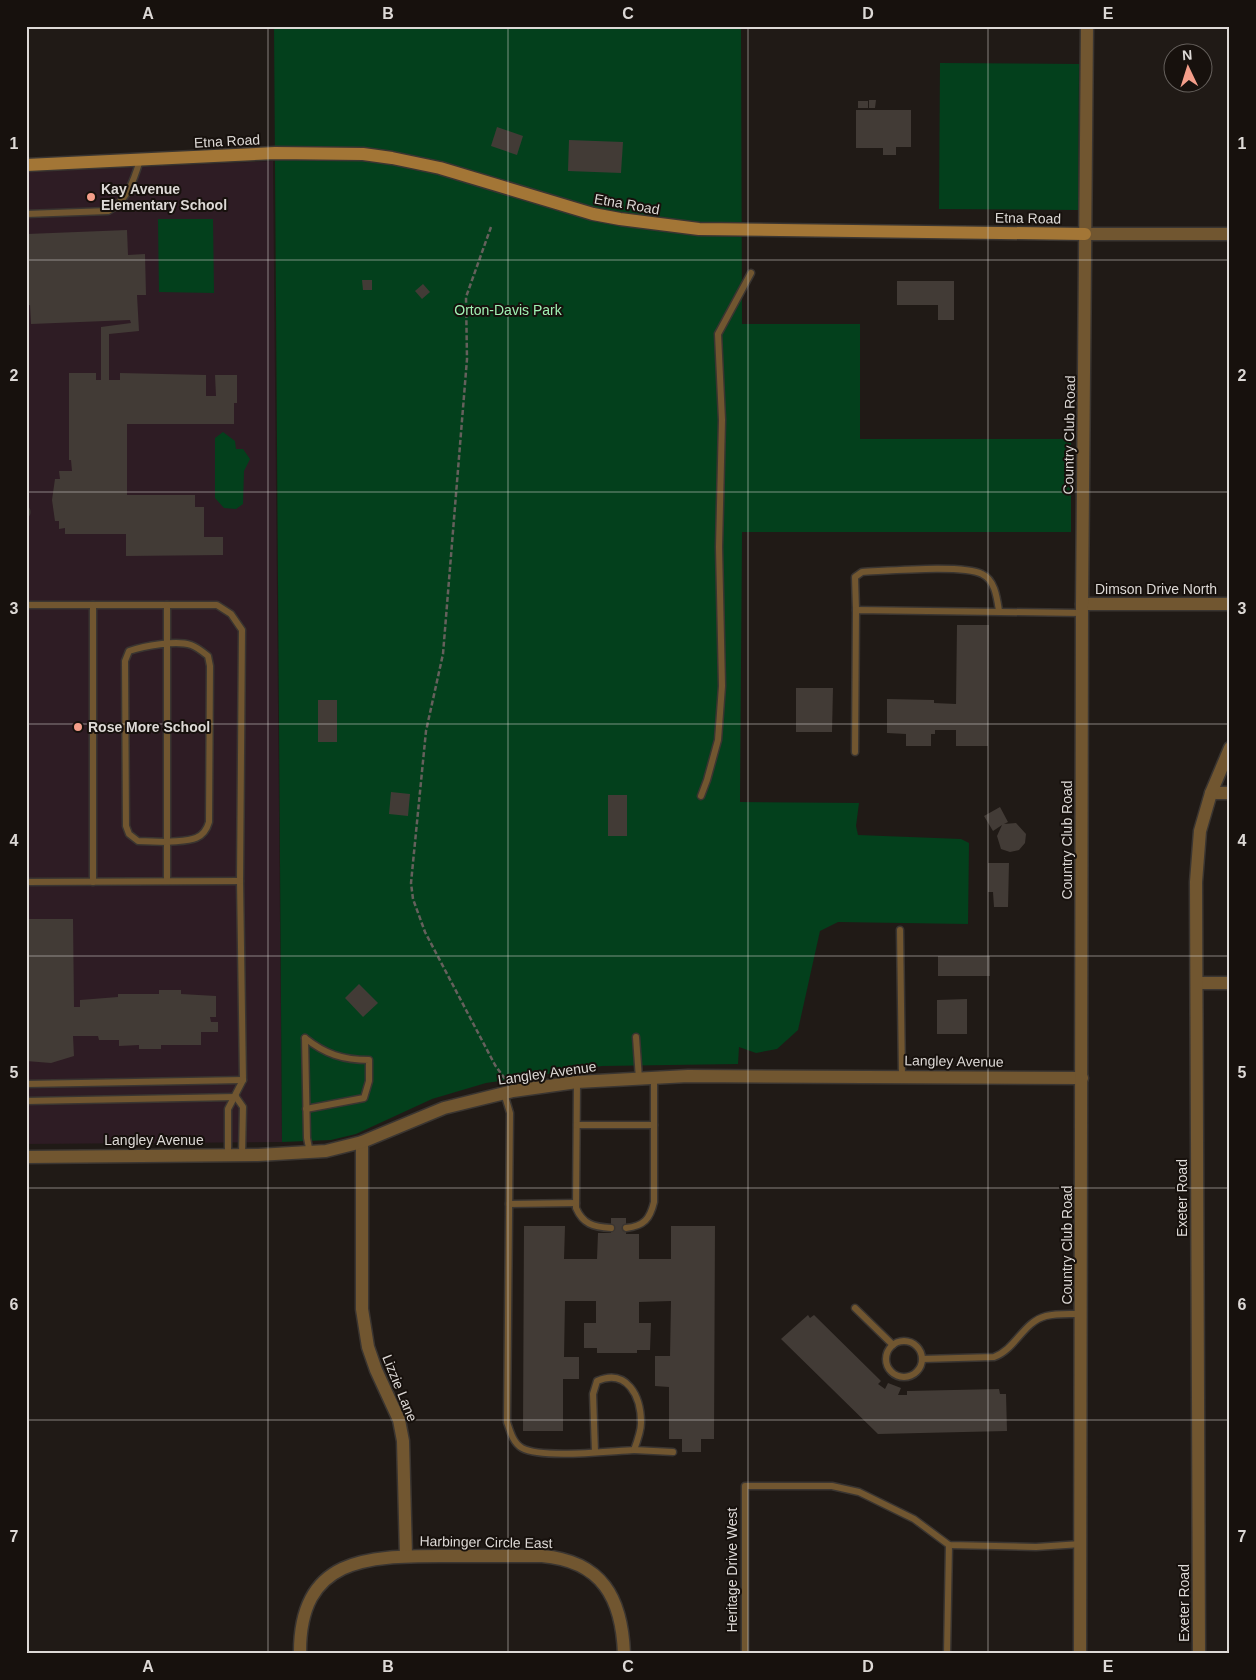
<svg xmlns="http://www.w3.org/2000/svg" width="1256" height="1680" font-family="Helvetica,sans-serif">
  <style>
    .education { fill: #2e1c24 }
    .green { fill: #03401c }
    .building { fill: #423b36 }
    .lines { fill: none; stroke-linecap: round; stroke-linejoin: round }
    .lane-casing { stroke: #3a3531; stroke-width: 9 }
    .street-casing { stroke: #3a3531; stroke-width: 15 }
    .secondary-casing { stroke: #3a3531; stroke-width: 15 }
    .path { stroke: #65605c; stroke-width: 2.5; stroke-dasharray: 5 2.5; stroke-linecap: butt }
    .lane { stroke: #715630; stroke-width: 6 }
    .street { stroke: #715630; stroke-width: 12 }
    .secondary { stroke: #a37636; stroke-width: 12 }
    .grid { fill: none; stroke: #ddd9d6; stroke-width: 1; stroke-opacity: 0.55 }
    .poi-dot { fill: #f49e8a; stroke: #17110d; stroke-width: 2 }
    .labels { text-anchor: middle; stroke-width: 4; stroke-linejoin: round; paint-order: stroke }
    .street-label { font-size: 14px; fill: #ddd9d6; stroke: #17110d }
    .poi-label { font-size: 14px; font-weight: bold; fill: #ddd9d6; stroke: #17110d; text-anchor: start }
    .park-label { font-size: 14px; fill: #a0f0b3; stroke: #17110d }
    .neatline { fill: none; stroke: #ddd9d6; stroke-width: 2 }
    .grid-label { font-size: 16px; text-anchor: middle; font-weight: bold; fill: #ddd9d6 }
  </style>
  <rect width="100%" height="100%" fill="#201a16"/>
  <path class="education" d="M273,161l9,981 -256,2v-972z"/>
  <g class="green">
    <path d="M274,26h467l1,298h118v115h211v93h-329l-2,270 119,1 -3,23 2,9 103,4 8,4 -1,81 -130,-2 -18,9 -22,99 -21,19 -21,4 -17,-6 -1,17 -136,2 -116,17 -54,16 -76,35 -25,6 -49,2z"/>
    <path d="M940,63l139,1 -1,146 -139,-1z"/>
    <path d="M158,219h55l1,74 -55,-1z"/>
    <path d="M223,432l12,9 1,8h7l7,10 -6,12 -1,33 -7,5 -12,-1 -9,-10v-60z"/>
  </g>
  <g class="building">
    <path d="M869,100h7l-1,8h-6z"/>
    <rect x="858" y="101" width="10" height="7"/>
    <path d="M856,110h55v37h-15v8h-13v-7h-27z"/>
    <path d="M497,127l26,9 -6,19 -26,-9z"/>
    <path d="M569,140l54,2 -2,31 -53,-2z"/>
    <path d="M127,230l1,25 17,-1 1,41h-9l2,36 -30,3v46h11v-7l86,2v21h10l-1,-21h22v28h-3v21h-107v71h68v12h9v30h19v18l-97,1v-22h-61v-6l-6,1v-8h-4l-3,-21 3,-21h5l-1,-8h13l-1,-11h-2v-87h27v7h5v-53l30,-4 -1,-3 -99,4 -1,-19 -4,1 1,-72z"/>
    <path d="M362,280h10v10h-9z"/>
    <path d="M897,281h57v39h-16v-15h-41z"/>
    <path d="M423,284l7,8 -8,7 -7,-8z"/>
    <path d="M957,625h32l-1,121h-32v-16h-21v4h-4v12h-25v-12l-19,-1v-34l47,1v3l22,1z"/>
    <path d="M796,688h37l-1,44h-36z"/>
    <rect x="318" y="700" width="19" height="42"/>
    <path d="M391,792l19,2 -2,22 -19,-2z"/>
    <rect x="608" y="795" width="19" height="41"/>
    <path d="M1000,807l8,15 -4,2 12,-1 10,11 -1,9 -6,7 -9,2 -9,-3 -4,-13 5,-11 -9,6 -9,-15z"/>
    <path d="M988,863h21l-1,44h-14l-1,-15h-5z"/>
    <path d="M26,919h47l1,88h6v-7l38,-3v-3h41v-4h22v4l35,2v21h-6l1,5h7v10h-17v13h-40v4h-22v-4l-20,1v-6h-20l-1,-4h-25l1,20 -23,7 -25,-2z"/>
    <rect x="938" y="956" width="52" height="20"/>
    <path d="M359,984l19,19 -15,14 -18,-19z"/>
    <path d="M967,999v35h-30v-34z"/>
    <path d="M611,1218h15v16h13v25h32v-33h44l-1,213h-13v13h-19v-13h-13v-52l-14,-1v-30h15l1,-55 -32,1v21h12l-1,27h-13v3h-40v-5h-13v-25h12v-22h-31l-1,56h15v22h-16v52h-40l1,-205h41l-1,33h33l1,-26h13z"/>
    <path d="M808,1315l2,3 4,-3 67,66 -3,3 7,5 3,-6 13,5 -3,7h9v-4l92,-2 1,5h6l1,37 -129,3 -97,-95z"/>
  </g>
  <g class="lines">
    <defs>
      <g id="lane">
        <path d="M26,214l82,-3c19,-10 26,-31 32,-51"/>
        <path d="M26,511v2"/>
        <path d="M26,605h191l14,9 11,16 -2,251 3,199 -15,29v46"/>
        <path d="M167,605v237c19,-2 36,1 42,-20l1,-156 -2,-10c-5,-4 -11,-9 -17,-11 -15,-5 -47,1 -62,6l-4,10 1,165 3,8 9,7 29,1v39"/>
        <path d="M856,610l-1,-33 7,-5c24,-1 102,-8 120,2 13,6 15,24 17,37"/>
        <path d="M855,752l1,-142 226,3"/>
        <path d="M701,796l6,-16 11,-40 4,-54 -3,-139 3,-127 -4,-86 33,-61"/>
        <path d="M26,882l214,-1"/>
        <path d="M93,882v-277"/>
        <path d="M900,930l2,146"/>
        <path d="M636,1037l3,42"/>
        <path d="M305,1038c20,16 38,22 64,22v21l-5,17 -58,11"/>
        <path d="M305,1038l2,100 3,15"/>
        <path d="M577,1082l-1,126c7,16 17,19 35,20"/>
        <path d="M26,1084l217,-4"/>
        <path d="M504,1093l6,20 -3,309c3,9 6,21 15,26 20,11 88,3 112,2 3,-8 7,-19 7,-27 0,-27 -14,-55 -44,-42l-4,13 2,58"/>
        <path d="M236,1097l7,10 -1,47"/>
        <path d="M26,1101l210,-4"/>
        <path d="M577,1125h77"/>
        <path d="M509,1204l67,-1"/>
        <path d="M626,1228c18,-2 24,-9 28,-26v-124"/>
        <path d="M855,1308l38,37"/>
        <circle cx="904" cy="1359" r="18"/>
        <path d="M922,1359l72,-2c22,-8 29,-35 52,-41 11,-3 24,-2 35,-2"/>
        <path d="M634,1450l39,2"/>
        <path d="M745,1654v-168h87l27,6 55,27 35,26 87,2 45,-3"/>
        <path d="M947,1654l2,-109"/>
      </g>
      <g id="street">
        <path d="M1085,234h145"/>
        <path d="M1082,604h148"/>
        <path d="M1211,793h19"/>
        <path d="M1197,983h33"/>
        <path d="M362,1142v167l6,38 8,23 23,50 4,21 3,115"/>
        <path d="M26,1157l232,-2 68,-4 36,-9 82,-34 69,-17 64,-9 111,-6 394,2"/>
        <path d="M300,1654c-1,-97 67,-98 142,-98 34,0 67,0 100,0 60,5 80,42 82,98"/>
        <path d="M1080,1654l2,-1050 5,-578"/>
        <path d="M1199,1654l-3,-772 4,-51 11,-38 19,-45"/>
      </g>
      <path id="secondary" d="M26,165l249,-12 88,1 29,4 48,10 153,46 27,5 79,10 386,5"/>
    </defs>
    <use href="#lane" class="lane-casing"/>
    <use href="#street" class="street-casing"/>
    <use href="#secondary" class="secondary-casing"/>
    <path class="path" d="M491,227l-25,70 1,62 -24,295 -17,77 -15,152 2,16 12,33 70,133 10,14"/>
    <use href="#lane" class="lane"/>
    <use href="#street" class="street"/>
    <use href="#secondary" class="secondary"/>
  </g>
  <path class="grid" d="M268,26v1628M508,26v1628M748,26v1628M988,26v1628M26,260h1204M26,492h1204M26,724h1204M26,956h1204M26,1188h1204M26,1420h1204"/>
  <g class="poi-dot">
    <circle cx="91" cy="197" r="5"/>
    <circle cx="78" cy="727" r="5"/>
  </g>
  <g class="labels">
    <g class="street-label">
      <text transform="translate(227 141) rotate(-3)" y="5">Etna Road</text>
      <text transform="translate(627 204) rotate(10)" y="5">Etna Road</text>
      <text transform="translate(1028 218) rotate(1)" y="5">Etna Road</text>
      <text transform="translate(1069 435) rotate(-89)" y="5">Country Club Road</text>
      <text x="1156" y="594">Dimson Drive North</text>
      <text transform="translate(1067 840) rotate(-90)" y="5">Country Club Road</text>
      <text transform="translate(954 1061) rotate(1)" y="5">Langley Avenue</text>
      <text transform="translate(547 1073) rotate(-8)" y="5">Langley Avenue</text>
      <text x="154" y="1145">Langley Avenue</text>
      <text transform="translate(1182 1198) rotate(-90)" y="5">Exeter Road</text>
      <text transform="translate(1067 1245) rotate(-90)" y="5">Country Club Road</text>
      <text transform="translate(400 1388) rotate(68)" y="5">Lizzie Lane</text>
      <text transform="translate(486 1542) rotate(1)" y="5">Harbinger Circle East</text>
      <text transform="translate(732 1570) rotate(-90)" y="5">Heritage Drive West</text>
      <text transform="translate(1184 1603) rotate(-90)" y="5">Exeter Road</text>
    </g>
    <g class="poi-label">
      <text x="101" y="194">Kay Avenue<tspan x="101" dy="16">Elementary School</tspan></text>
      <text x="88" y="732">Rose More School</text>
    </g>
    <g class="park-label">
      <text x="508" y="315">Orton-Davis Park</text>
    </g>
  </g>
  <rect width="1256" height="1680" fill="none" stroke="#17110d" stroke-width="55"/>
  <g transform="translate(1188 68) rotate(356)"><circle r="24" fill="#17110d" stroke="#66615d"/>
  <path d="M0-4L9 19L0 12L-9 19Z" fill="#f49e8a"/>
  <text y="-8" font-size="14" font-weight="bold" text-anchor="middle" fill="#ddd9d6">N</text>
  </g>
  <rect x="28" y="28" width="1200" height="1624" class="neatline"/>
  <g class="grid-label">
    <text x="148" y="19">A</text>
    <text x="388" y="19">B</text>
    <text x="628" y="19">C</text>
    <text x="868" y="19">D</text>
    <text x="1108" y="19">E</text>
    <text x="14" y="149">1</text>
    <text x="1242" y="149">1</text>
    <text x="14" y="381">2</text>
    <text x="1242" y="381">2</text>
    <text x="14" y="614">3</text>
    <text x="1242" y="614">3</text>
    <text x="14" y="846">4</text>
    <text x="1242" y="846">4</text>
    <text x="14" y="1078">5</text>
    <text x="1242" y="1078">5</text>
    <text x="14" y="1310">6</text>
    <text x="1242" y="1310">6</text>
    <text x="14" y="1542">7</text>
    <text x="1242" y="1542">7</text>
    <text x="148" y="1672">A</text>
    <text x="388" y="1672">B</text>
    <text x="628" y="1672">C</text>
    <text x="868" y="1672">D</text>
    <text x="1108" y="1672">E</text>
  </g>
</svg>
